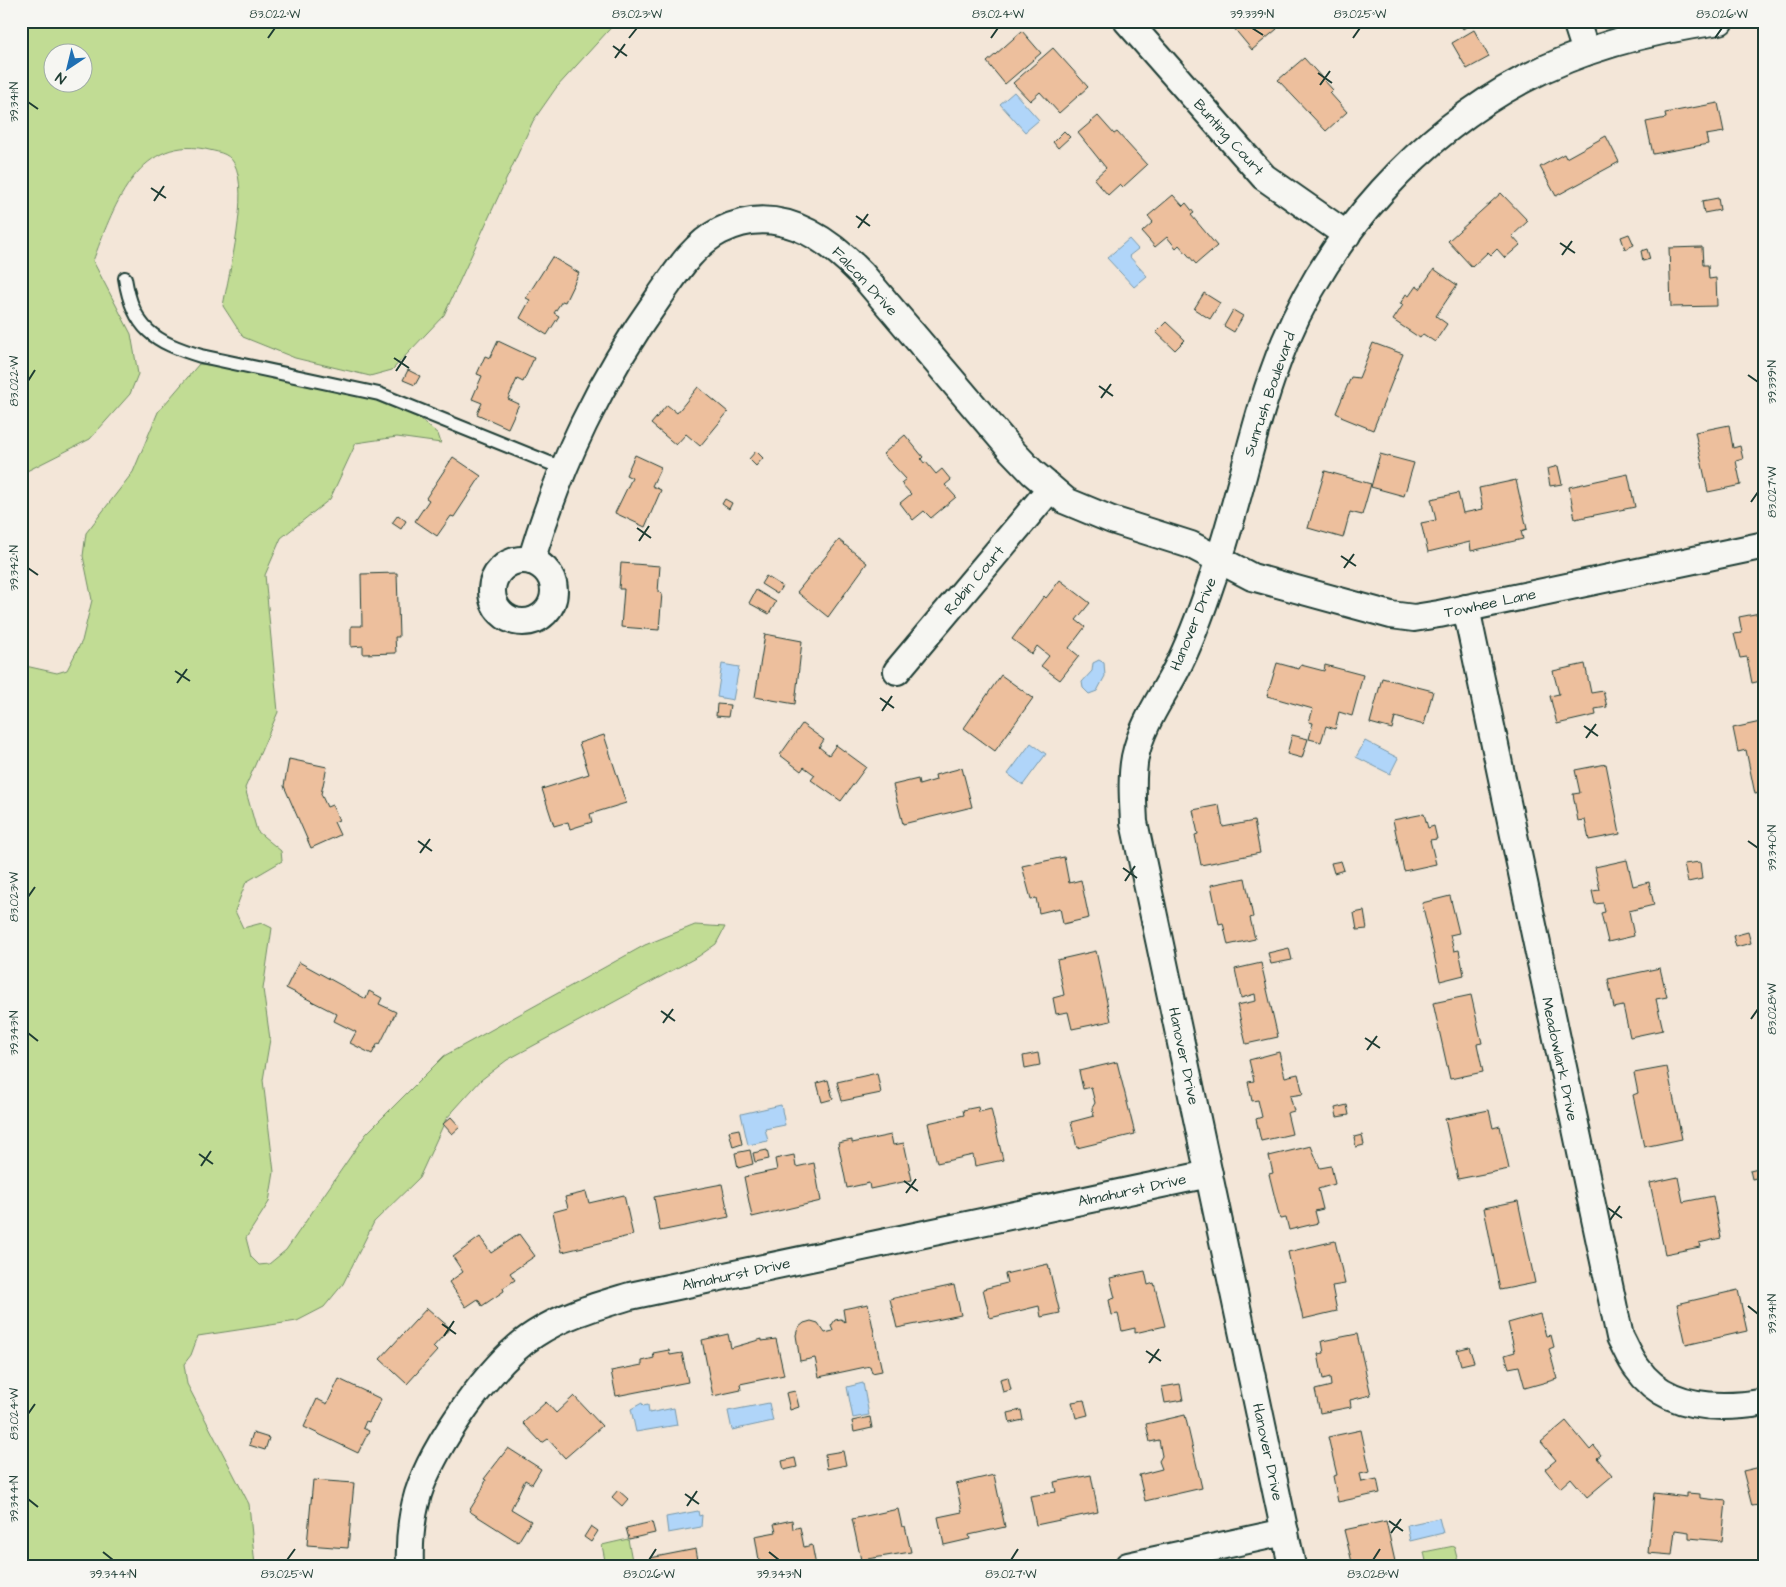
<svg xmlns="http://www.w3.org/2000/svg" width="1786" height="1587" font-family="'Architects Daughter',sans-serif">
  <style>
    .green { fill: #c1dc94; stroke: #708c64; fill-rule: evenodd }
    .water { fill: #b0d5f9; stroke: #7698aa }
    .building { fill: #edbf9d; stroke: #1f3d34 }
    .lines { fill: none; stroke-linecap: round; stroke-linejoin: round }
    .service-casing { stroke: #1f3d34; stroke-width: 16 }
    .minor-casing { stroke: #1f3d34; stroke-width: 30 }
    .service { stroke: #f6f6f2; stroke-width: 12 }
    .minor { stroke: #f6f6f2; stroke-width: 26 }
    .ticks { fill: none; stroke: #1f3d34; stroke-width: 2 }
    .labels { text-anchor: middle; stroke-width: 5; stroke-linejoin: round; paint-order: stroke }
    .street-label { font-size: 15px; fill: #1f3d34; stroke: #f6f6f2 }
    .neatline { fill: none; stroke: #1f3d34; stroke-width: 2 }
    .ticks-label { font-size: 12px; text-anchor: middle; fill: #1f3d34 }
  </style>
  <rect width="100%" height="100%" fill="#f3e6d8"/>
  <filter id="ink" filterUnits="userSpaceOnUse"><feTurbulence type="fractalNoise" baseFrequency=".02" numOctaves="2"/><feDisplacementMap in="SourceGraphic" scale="10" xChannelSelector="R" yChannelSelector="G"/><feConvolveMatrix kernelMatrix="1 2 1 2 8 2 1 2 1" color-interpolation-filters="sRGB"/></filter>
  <g filter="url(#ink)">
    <g class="green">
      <path d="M21,21h596l-61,67 -23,33 -89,194 -52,55 -22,6 -75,-18 -52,-21 -20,-31c6,-34 27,-113 11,-143 -6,-11 -18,-11 -29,-14 -69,-13 -93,62 -112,112l38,73 7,40 -8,20 -40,45 -69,35zM52,52h30v30h-30z"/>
      <path d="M199,364l84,9 79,21 52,20 24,20 3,9 -44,-6 -41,6 -26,56 -49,39 -16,37 13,137 -33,76 12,43 24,20 1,10 -36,21 -11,29 8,17 19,-5 10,5 -9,61 7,50 -7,41 11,92 -5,30 -23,36 5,19 8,8 10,-1 17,-14 80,-116 78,-78 201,-111 50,-20 30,2 -9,17 -17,12 -192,104 -26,20 -35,39 -27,59 -45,44 -31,62 -19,23 -27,14 -99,15 -7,19 -7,9 3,20 62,120 6,62h-234v-901l36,8 10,-3 15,-29 10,-41 -9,-44 3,-23 47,-61 25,-60z"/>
      <path d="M628,1539l5,27h-27l-4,-21z"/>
      <path d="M1454,1546l5,20h-32l-3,-14z"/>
    </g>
    <g class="water">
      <path d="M1014,92l25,28 -14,12 -25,-28z"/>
      <path d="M1129,239l9,10 -9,7 18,20 -13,11 -27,-29z"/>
      <path d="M1099,660l5,3 1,13 -8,15 -8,3 -6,-6 -1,-6 10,-11 1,-8z"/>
      <path d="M722,664l17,3 -6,33 -16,-3z"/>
      <path d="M1365,741l33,17 -8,16 -34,-17z"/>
      <path d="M1031,743l15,11 -23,31 -15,-11z"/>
      <path d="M781,1105l4,20 -20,4 3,12 -20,4 -7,-31z"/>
      <path d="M863,1383l6,32 -16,3 -6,-31z"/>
      <path d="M642,1403l1,3 5,-1 1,8 25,-5 3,17 -41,7 -5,-23z"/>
      <path d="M769,1403l4,18 -41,9 -4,-19z"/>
      <path d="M698,1511l1,5 3,-1 -1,12 -33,6 -2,-16z"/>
      <path d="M1439,1518l4,15 -33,8 -3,-16z"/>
    </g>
    <g class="building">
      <path d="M1228,21h43l6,8 -25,21z"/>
      <path d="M1458,21h17l-12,8z"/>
      <path d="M1474,30l15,27 -22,12 -15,-26z"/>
      <path d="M1022,31l19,22 -36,31 -18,-22z"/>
      <path d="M1053,48l35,39 -29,26 -19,-21 -10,9 -17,-18z"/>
      <path d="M1304,58l29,32 -3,3 17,19 -21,19 -48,-51z"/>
      <path d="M1718,103l6,29 -18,3 2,9 -55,10 -7,-32 20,-4 -1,-5z"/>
      <path d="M1098,116l16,18 3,-2 30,33 -24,22 -3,-3 -12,11 -14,-16 12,-11 -28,-35z"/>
      <path d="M1064,131l6,6 -12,11 -5,-6z"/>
      <path d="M1606,136l13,26 -63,34 -16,-29 24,-13 2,4z"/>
      <path d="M1501,193l27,28 -16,15 8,9 -15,13 -8,-9 -6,6 -3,-3 -16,15 -24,-26z"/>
      <path d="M1173,195l10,11 3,-3 8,10 -3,2 26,31 -21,18 -17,-19 -3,3 -9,-11 -12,10 -13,-15 11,-10 -5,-6z"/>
      <path d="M1718,198l2,12 -16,3 -2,-12z"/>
      <path d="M1629,234l5,11 -9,4 -4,-12z"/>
      <path d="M1702,247l1,18h5l1,14 7,-1 1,28 -46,1 -2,-59z"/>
      <path d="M1647,249l3,10 -7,2 -2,-10z"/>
      <path d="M552,257l27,16 -14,29 -3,-1 -8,12 5,3 -12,19 -27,-17 10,-18 -4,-2z"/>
      <path d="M1434,269l23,16 -21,31 11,8 -12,18 -12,-8 -3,4 -27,-18 10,-15 -3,-1 6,-10 3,2 7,-10 4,3z"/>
      <path d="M1204,293l16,10 -10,16 -16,-10z"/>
      <path d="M1233,310l10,6 -9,16 -10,-6z"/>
      <path d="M1166,322l19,18 -10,10 -19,-18z"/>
      <path d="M498,341l36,17 -11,24 -6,-3 -9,20 11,5 -11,24 -31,-14 5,-11 -10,-4 10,-23 -5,-2 8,-18 5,2z"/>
      <path d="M1373,343l30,11 -30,76 -32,-13 1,-1 -6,-3 15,-36 8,1z"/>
      <path d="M408,370l12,6 -5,9 -12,-5z"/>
      <path d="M698,387l30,25 -28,34 -14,-12 -10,11 -25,-21 16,-19 10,8z"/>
      <path d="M1729,425l4,23 7,-2 3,13 -7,2 5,24 -33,7 -13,-60z"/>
      <path d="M905,435l18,22 -2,2 3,4 2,-1 10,12 6,-5 9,11 -6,5 11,12 -25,21 -7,-7 -11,9 -13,-17 11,-9 -10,-11 5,-4 -23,-25z"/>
      <path d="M756,451l7,7 -7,8 -7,-7z"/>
      <path d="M1380,454l34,9 -10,33 -33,-9z"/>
      <path d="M635,455l26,12 -9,19 9,4 -16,37 -30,-14 17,-35 -6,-3z"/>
      <path d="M453,457l28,19 -27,41 -3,-1 -14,20 -22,-15 14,-21 -3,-2z"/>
      <path d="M1558,466l4,18 -12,2 -3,-17z"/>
      <path d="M1325,471l46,13 -9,31 -12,-3 -7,26 -35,-10z"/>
      <path d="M1628,474l7,33 -60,12 -6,-32z"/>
      <path d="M1516,480l11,49 -6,2 2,8 -52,12 -1,-9 -42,10 -7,-29 15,-3 -5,-21 27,-6 5,20 20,-4 -4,-21z"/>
      <path d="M725,499l7,4 -3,6 -7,-5z"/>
      <path d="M398,515l8,6 -5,8 -9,-6z"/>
      <path d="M839,540l28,23 -39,54 -31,-25z"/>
      <path d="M621,563l39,3 -2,26 4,1 -3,37 -38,-3 3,-38h-5z"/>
      <path d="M397,573l2,64h-4l1,16 -33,1v-8l-12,1v-21h11l-1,-52z"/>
      <path d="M766,576l16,10 -5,8 -16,-10z"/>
      <path d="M1060,580l30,23 -14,17 9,7 -16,21 10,8 -19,24 -19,-14 8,-10 -12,-10 -5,8 -20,-15 32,-43 2,2z"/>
      <path d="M756,590l20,12 -7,12 -20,-11z"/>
      <path d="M1765,612v68l-13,3 -5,-26 -7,1 -6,-24 8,-1 -3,-16z"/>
      <path d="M765,634l37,7 -7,63 -40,-7z"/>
      <path d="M1277,663l22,6 2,-4 23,6 1,-6 38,10 -11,41 -13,-4 -4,17 -9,-3 -5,16 -12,-3 4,-16 -4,-1 4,-13 -46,-13z"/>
      <path d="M1585,664l6,29 12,-2 4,16 -12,2 1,6 -39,9 -7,-28 9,-2 -6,-23z"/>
      <path d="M1001,675l32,23 -38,53 -31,-23z"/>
      <path d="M1382,678l51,13 -9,34 -29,-8 -3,12 -22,-6z"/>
      <path d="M717,704l13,1 -2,12 -12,-1z"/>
      <path d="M1765,721v71l-10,2 -9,-44 -8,2 -5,-24z"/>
      <path d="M802,724l22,16 -5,7 10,8 7,-10 30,22 -25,34 -30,-21 4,-5 -11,-8 -3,4 -21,-16z"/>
      <path d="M604,735l22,68 -36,11 2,8 -22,7 -2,-7 -14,4 -12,-37 47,-15 -10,-31z"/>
      <path d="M1292,735l16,4 -6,19 -15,-4z"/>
      <path d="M289,759l38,8 -6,27 6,13 5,-2 7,15 -5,2 6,13 -29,13 -27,-62z"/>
      <path d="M1606,764l14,70 -31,6 -4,-20 -7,1 -5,-27 7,-1 -5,-23z"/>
      <path d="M962,768l10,39 -69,17 -10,-39 25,-6 1,6 17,-5 -1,-5z"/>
      <path d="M1219,805l4,22 31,-6 6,32 -59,12 -6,-30 3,-1 -5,-24z"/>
      <path d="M1424,814l4,14 6,-2 3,13 -7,1 6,24 -32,7 -11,-51z"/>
      <path d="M1765,839v26l-5,-25z"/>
      <path d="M1064,857l5,26 12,-3 8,38 -26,6 -3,-16 -21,5 -3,-15 -5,1 -9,-33z"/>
      <path d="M1627,860l6,26 16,-4 5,23 -25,6 5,25 -26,6 -7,-29 4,-1 -2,-9 -8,1 -3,-13 8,-1 -5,-23z"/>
      <path d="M1341,861l3,9 -10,3 -3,-10z"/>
      <path d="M1700,862l2,17 -14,3 -4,-18z"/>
      <path d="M1245,878l8,39 -3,1 5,21 -27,6 -5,-22 -4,1 -8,-39z"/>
      <path d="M1450,896l9,37 -9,2 4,16 5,-1 5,25 -24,6 -18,-78z"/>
      <path d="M1364,911l3,18 -10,1 -3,-17z"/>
      <path d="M1748,932l3,11 -15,4 -3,-11z"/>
      <path d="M1289,948l3,12 -21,4 -3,-11z"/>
      <path d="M1096,951l15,70 -39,8 -4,-17 -12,2 -3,-16 11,-3 -7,-35z"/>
      <path d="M299,962l67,37 3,-8 13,7 -3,6 17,8 -16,32 -2,-1 -6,11 -22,-11 6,-11 -22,-11 3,-7 -51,-26z"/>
      <path d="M1261,963l17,74 -32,7 -9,-39 19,-4 -1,-7 -14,4 -6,-29z"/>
      <path d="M1660,968l7,29 -11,2 7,31 -33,7 -7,-31 -9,2 -6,-29z"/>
      <path d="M1471,995l11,48 -5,1 6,28 -33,7 -17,-76z"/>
      <path d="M1279,1052l6,25 13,-3 5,20 -13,2 4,15 -7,2 5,21 -31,7 -5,-22 6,-2 -4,-17 -6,1 -4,-19 6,-1 -5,-21z"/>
      <path d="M1038,1053l2,12 -15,3 -2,-12z"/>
      <path d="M1117,1062l18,72 -58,14 -6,-26 23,-6 -2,-8 3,-5 -4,-16 -8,2 -4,-18z"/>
      <path d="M1667,1067l15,72 -38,8 -11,-52 5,-2 -4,-20z"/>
      <path d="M877,1073l4,20 -39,8 -5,-19z"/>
      <path d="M828,1080l5,19 -11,3 -5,-19z"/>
      <path d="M1347,1105l2,10 -12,2 -2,-9z"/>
      <path d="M978,1107l1,5 12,-3 12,51 -28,6 -2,-11 -36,8 -9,-40 36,-8 -1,-5z"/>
      <path d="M1489,1110l4,18 7,-2 9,43 -51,10 -13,-60z"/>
      <path d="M451,1117l9,10 -8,7 -9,-10z"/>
      <path d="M739,1129l3,15 -9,3 -4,-16z"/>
      <path d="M891,1135l2,10 11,-2 8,37 -42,9 -1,-6 -22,5 -9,-45 14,-3v3z"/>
      <path d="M1362,1135l2,10 -8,2 -2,-10z"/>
      <path d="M1311,1146l9,22 11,-2 4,18 -17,5 5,20 -8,2 3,12 -29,7 -3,-12 -6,1 -11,-45 4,-1 -4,-17z"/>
      <path d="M750,1150l3,14 -15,4 -3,-15z"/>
      <path d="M767,1150l2,9 -14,3 -2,-9z"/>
      <path d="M794,1155l2,12 18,-4 7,38 -69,16 -8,-40 33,-7 -2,-11z"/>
      <path d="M1762,1167l2,9 -12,3 -2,-9z"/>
      <path d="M1678,1177l5,25 30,-6 8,42 -22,5 1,4 -35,7 -15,-71z"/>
      <path d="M722,1184l7,33 -69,14 -6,-34z"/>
      <path d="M586,1192l3,11 35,-8 9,40 -71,17 -9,-40 15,-4 -3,-11z"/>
      <path d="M1518,1201l17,82 -35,7 -16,-82z"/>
      <path d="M519,1234l16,22 -25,17 5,7 -12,8 1,3 -22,15 -4,-7 -12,8 -17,-25 14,-10 -10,-15 27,-20 11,16z"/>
      <path d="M1335,1241l10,43 -13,2 5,25 -34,8 -15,-67z"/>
      <path d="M1048,1264l12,49 -19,4 -2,-11 -49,12 -7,-29 24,-6 -2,-9z"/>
      <path d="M1145,1271l3,14 6,-2 11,43 -30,7v-5l-13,3 -4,-17 -6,1 -3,-15 6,-2 -5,-20z"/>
      <path d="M954,1285l7,30 -64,13 -7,-29z"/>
      <path d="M1738,1290l9,41 -61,14 -9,-41z"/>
      <path d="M868,1304l14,67 -10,2 -2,-7 -51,11 -4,-19 -15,3 -4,-26 2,-7 6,-5 7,-2 7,2 7,10 8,-2 -2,-5 4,-6 6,-1 4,3 -2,-13z"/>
      <path d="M427,1308l23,20 -17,19 4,4 -30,33 -27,-25z"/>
      <path d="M1540,1314l6,22 5,-1 3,12 -5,2 8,30 -32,9 -6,-22 -10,2 -4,-13 10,-3 -7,-29z"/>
      <path d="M728,1334l3,14 31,-9v2l14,-2 8,36 -44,9 1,6 -28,6 -11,-56z"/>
      <path d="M1357,1334l14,61 -21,5 1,7 -31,6 -5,-23 16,-4 -1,-9 -7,2 -5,-25 6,-1 -2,-12z"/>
      <path d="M1469,1347l5,15 -13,3 -4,-15z"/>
      <path d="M669,1350l1,5 12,-2 6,29 -72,14 -5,-25 31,-6v-4l12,-3 -1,-5z"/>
      <path d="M1008,1377l3,13 -8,2 -3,-13z"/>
      <path d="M339,1379l42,20 -12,23 -3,-1 -3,7 6,3 -11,22 -54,-26 13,-28 10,5z"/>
      <path d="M1180,1384l3,16 -18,3 -3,-16z"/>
      <path d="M795,1391l4,16 -9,3 -4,-17z"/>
      <path d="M574,1396l28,30 -37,32 -17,-19 -6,4 -19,-20 23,-21 10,11z"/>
      <path d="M1084,1400l4,15 -12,3 -4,-16z"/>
      <path d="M1021,1410l2,10 -13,3 -2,-10z"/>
      <path d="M1185,1415l17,73 -57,13 -6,-26 23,-6 -3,-8 3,-5 -3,-16 -9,2 -4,-18z"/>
      <path d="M870,1417l2,11 -18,4 -2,-11z"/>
      <path d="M1566,1421l24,29 4,-4 7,9 -4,3 15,18 -25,21 -16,-19 -11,10 -15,-19 11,-9 -15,-18z"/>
      <path d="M1361,1430l9,42 -10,2 2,8 15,-3 3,14 -42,9 -5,-26 4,-1 -9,-38z"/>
      <path d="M253,1433l16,5 -4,12 -16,-5z"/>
      <path d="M508,1448l33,21 -9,15 -7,-4 -14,29 20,12 -13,21 -49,-31 12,-19 5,-12 -2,-1z"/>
      <path d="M843,1451l3,14 -19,4 -2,-15z"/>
      <path d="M795,1458l2,9 -13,3 -2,-9z"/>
      <path d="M1765,1466v38l-13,2 -9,-35z"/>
      <path d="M994,1475l11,52 -36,8 1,4 -26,6 -6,-28 24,-5 -6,-28z"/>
      <path d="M1091,1475l7,37 -62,13 -6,-29 26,-4 -2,-10z"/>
      <path d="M313,1480l41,3 -6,65 -41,-3z"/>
      <path d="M618,1490l10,9 -6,7 -10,-9z"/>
      <path d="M1654,1493l33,4v-4l13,1v4l26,3 -4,40 -33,-3v-6l-14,-2 -3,25 -24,-2z"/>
      <path d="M898,1509l4,18 3,-1 6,26 -50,8 -9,-41z"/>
      <path d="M792,1520l1,9 7,-2 4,20 8,-2 4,21h-56l-5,-30 21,-4 -2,-8z"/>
      <path d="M1386,1521l10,45h-43l-9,-36z"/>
      <path d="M652,1522l3,11 -26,6 -3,-11z"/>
      <path d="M591,1526l7,5 -7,11 -7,-5z"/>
      <path d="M696,1549l3,17h-47l-2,-8z"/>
    </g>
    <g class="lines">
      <defs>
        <path id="service" d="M125,278c8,51 29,64 76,78l178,38 183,74"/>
        <g id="minor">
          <path d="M1127,21l137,156 83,58"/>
          <path d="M1576,21l10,31"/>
          <circle cx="523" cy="591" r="31"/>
          <path d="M531,561c29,-97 69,-181 128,-264 17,-24 34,-52 61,-66 55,-28 103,3 141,42l151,178 20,21 34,29 46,19 79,25 61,32 139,38 23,3 25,-4 326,-69"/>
          <path d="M1466,608l154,729c6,11 10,22 17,31 29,42 83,42 128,34"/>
          <path d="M897,671l153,-182"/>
          <path d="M410,1566c-1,-24 1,-48 8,-72 15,-48 74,-133 117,-160 29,-19 62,-28 95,-38l579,-122"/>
          <path d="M1128,1566l157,-34"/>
          <path d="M1292,1566l-158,-744c-1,-21 -3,-44 1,-65 7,-33 26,-58 41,-87 15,-29 26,-60 36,-90 28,-78 41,-161 73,-238 45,-108 135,-208 239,-263 61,-32 128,-49 196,-58"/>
        </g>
      </defs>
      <use href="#service" class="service-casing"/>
      <use href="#minor" class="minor-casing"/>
      <use href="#service" class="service"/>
      <use href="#minor" class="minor"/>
    </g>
  </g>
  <path class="ticks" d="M1252,28l11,7M268,38l7,-10M629,38l8,-10M991,38l7,-10M1353,38l7,-10M1715,38l7,-10M613,46l14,10M615,58l10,-14M1318,73l14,10M1320,85l10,-14M28,102l10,7M151,188l15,10M154,201l10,-15M856,216l14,10M858,228l10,-14M1560,243l15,10M1562,255l10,-14M394,358l15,10M396,371l10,-15M1748,375l10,7M28,381l7,-11M1099,386l14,10M1101,398l10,-14M1751,502l7,-10M637,528l14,10M639,541l10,-15M1341,556l15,10M28,568l10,7M1344,568l10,-14M175,671l15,10M177,683l10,-14M880,698l14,10M882,711l10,-15M1584,726l14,10M1586,738l10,-14M418,841l14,10M1748,841l10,7M420,853l10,-14M1123,868l14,10M1125,881l10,-15M28,897l7,-10M661,1011l14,10M1751,1019l7,-10M663,1023l10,-14M28,1033l10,8M1365,1038l15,10M1367,1050l10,-14M199,1154l14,10M201,1166l10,-15M904,1181l14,10M906,1193l10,-14M1608,1208l14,10M1610,1220l10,-14M1748,1306l10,8M442,1324l14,10M444,1336l10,-15M1146,1351l15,10M1149,1363l10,-14M28,1414l7,-10M685,1494l14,10M28,1499l10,8M687,1506l10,-15M1389,1521l14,10M1391,1533l10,-14M103,1552l10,8M769,1552l10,8M287,1560l8,-11M649,1560l7,-11M1011,1560l7,-11M1373,1560l7,-11"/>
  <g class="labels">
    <g class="street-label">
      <text transform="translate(1229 137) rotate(48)" y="5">Bunting Court</text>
      <text transform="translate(865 281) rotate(47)" y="5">Falcon Drive</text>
      <text transform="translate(1269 394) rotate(-71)" y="5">Sunrush Boulevard</text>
      <text transform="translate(974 580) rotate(-50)" y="5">Robin Court</text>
      <text transform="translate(1490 603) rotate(-12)" y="5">Towhee Lane</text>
      <text transform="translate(1193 624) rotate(-68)" y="5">Hanover Drive</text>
      <text transform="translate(1184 1056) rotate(78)" y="5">Hanover Drive</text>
      <text transform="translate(1560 1059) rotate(78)" y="5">Meadowlark Drive</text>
      <text transform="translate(1132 1190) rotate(-12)" y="5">Almahurst Drive</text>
      <text transform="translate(736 1274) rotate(-12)" y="5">Almahurst Drive</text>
      <text transform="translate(1268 1452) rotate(78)" y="5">Hanover Drive</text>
    </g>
  </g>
  <rect width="1786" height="1587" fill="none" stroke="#f6f6f2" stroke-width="55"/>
  <g transform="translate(68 68) rotate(215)"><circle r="24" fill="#f6f6f2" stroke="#a0aca6"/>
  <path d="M0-4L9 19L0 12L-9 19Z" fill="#1f6fb2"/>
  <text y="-8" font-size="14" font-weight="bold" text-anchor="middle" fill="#1f3d34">N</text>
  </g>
  <rect x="28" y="28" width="1730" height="1532" class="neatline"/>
  <g class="ticks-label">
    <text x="275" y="18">83.022°W</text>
    <text x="637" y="18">83.023°W</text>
    <text x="998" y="18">83.024°W</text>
    <text x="1252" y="18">39.339°N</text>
    <text x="1360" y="18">83.025°W</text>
    <text x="1722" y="18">83.026°W</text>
    <text transform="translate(14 102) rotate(-90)" y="4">39.341°N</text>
    <text transform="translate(14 381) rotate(-90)" y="4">83.022°W</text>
    <text transform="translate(1772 382) rotate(-90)" y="4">39.339°N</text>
    <text transform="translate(1772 492) rotate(-90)" y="4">83.027°W</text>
    <text transform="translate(14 568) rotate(-90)" y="4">39.342°N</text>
    <text transform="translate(1772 848) rotate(-90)" y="4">39.340°N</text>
    <text transform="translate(14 897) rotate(-90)" y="4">83.023°W</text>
    <text transform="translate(1772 1009) rotate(-90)" y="4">83.028°W</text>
    <text transform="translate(14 1033) rotate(-90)" y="4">39.343°N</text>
    <text transform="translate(1772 1314) rotate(-90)" y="4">39.341°N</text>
    <text transform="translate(14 1414) rotate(-90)" y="4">83.024°W</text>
    <text transform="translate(14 1499) rotate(-90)" y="4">39.344°N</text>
    <text x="113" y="1578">39.344°N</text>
    <text x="287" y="1578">83.025°W</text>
    <text x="649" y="1578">83.026°W</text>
    <text x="779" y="1578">39.343°N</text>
    <text x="1011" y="1578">83.027°W</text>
    <text x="1373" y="1578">83.028°W</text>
  </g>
</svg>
